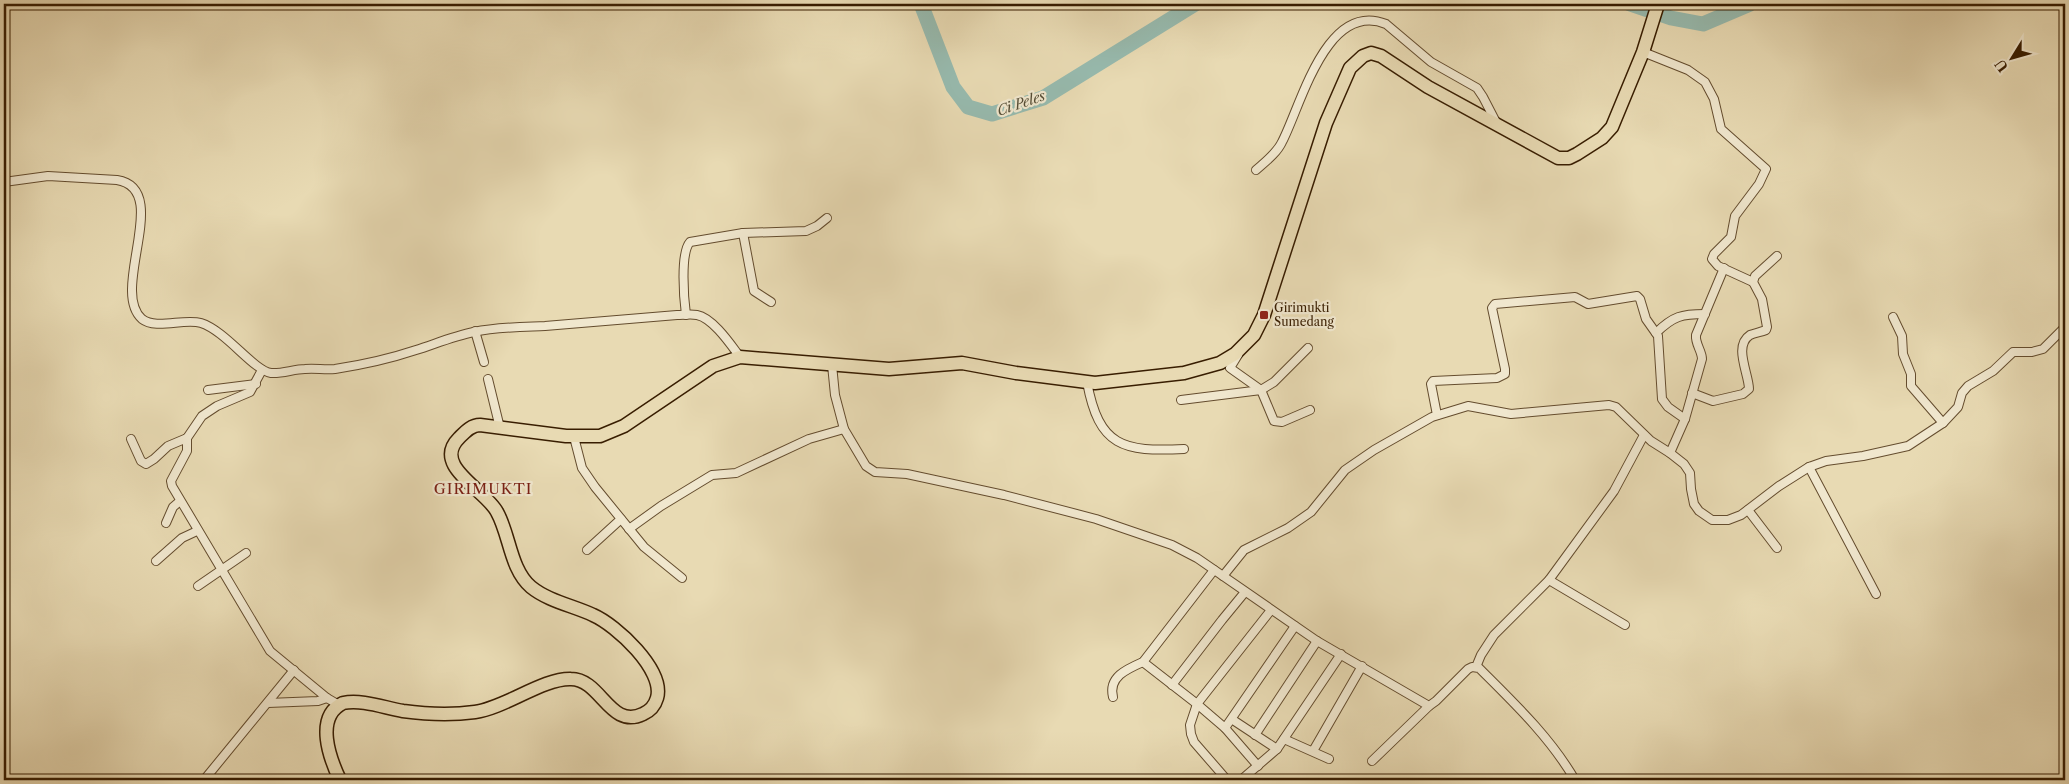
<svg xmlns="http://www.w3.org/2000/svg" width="2069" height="784" font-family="'Libre Caslon Text',serif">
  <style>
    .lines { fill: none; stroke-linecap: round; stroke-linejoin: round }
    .river { stroke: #97baae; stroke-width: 15 }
    .minor-casing { stroke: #644c2e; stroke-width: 10 }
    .primary-casing { stroke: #381d01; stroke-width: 15 }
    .minor { stroke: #f0e7ce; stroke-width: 8 }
    .primary { stroke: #e8dab3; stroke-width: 12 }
    .poi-dot { fill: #8f2418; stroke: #f0e7ce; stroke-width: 2 }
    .labels { text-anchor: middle; stroke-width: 4.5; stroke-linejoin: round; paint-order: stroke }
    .poi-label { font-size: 12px; fill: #381d01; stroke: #f0e7ce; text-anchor: start }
    .water-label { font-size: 14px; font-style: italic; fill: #544c35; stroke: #f0e7ce }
    .quarter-label { font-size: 15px; letter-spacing: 1px; fill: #7a1f14; stroke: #f0e7ce }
  </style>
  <rect width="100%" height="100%" fill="#e8dab3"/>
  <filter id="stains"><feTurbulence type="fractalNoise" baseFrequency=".004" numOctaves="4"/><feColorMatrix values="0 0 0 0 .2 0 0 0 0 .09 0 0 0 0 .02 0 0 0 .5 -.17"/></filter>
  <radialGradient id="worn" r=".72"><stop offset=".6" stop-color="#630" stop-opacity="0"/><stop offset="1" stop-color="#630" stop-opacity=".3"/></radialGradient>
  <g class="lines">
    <g class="river">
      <path d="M921,4l32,83 15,20 24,7 51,-16 152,-94"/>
      <path d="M1630,4l41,14 32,6 47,-20"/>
    </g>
    <defs>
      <g id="minor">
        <path d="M1643,52l45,18 17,12 9,17 7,30 45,40 -7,15 -24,32 -4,21 -17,17 -2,5 6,7 35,16"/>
        <path d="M1256,170c9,-8 21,-17 26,-28 19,-36 44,-142 104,-118l45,38 46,26 6,9 14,27"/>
        <path d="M4,182l44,-6 69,4c56,9 -8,110 25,139 14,11 42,-1 59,4 25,8 52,47 70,50 11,1 23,-4 34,-4 10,-1 20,1 30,0 26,-4 57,-11 81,-19 19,-6 38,-14 58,-18 23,-5 48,-5 71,-6 44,-4 88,-7 132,-11 6,0 14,-1 20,0 16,3 34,30 43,42"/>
        <path d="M743,233l11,58 17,11"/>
        <path d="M686,315c-2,-15 -6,-62 4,-73l53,-9 63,-2 11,-5 10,-8"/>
        <path d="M1893,317l9,19 1,18 8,20v12l32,37"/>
        <path d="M475,331l9,31"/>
        <path d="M1656,333c17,-17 26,-19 49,-19"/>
        <path d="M1238,355l-8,13 31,22 13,31 8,1 28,-12"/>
        <path d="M832,365l3,30 9,34 22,37 9,6 32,2 97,21 92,24 76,26 25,13 120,83 112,65 7,-5 32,-32 4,-2 7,1c35,35 71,69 96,112"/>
        <path d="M262,370l-12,22 -33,14 -15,10 -15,22v13l-16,30 1,5 98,165 57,47 12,7"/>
        <path d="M488,379l12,49"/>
        <path d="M1087,382c12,65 36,70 97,67"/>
        <path d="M208,390l48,-6"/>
        <path d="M1692,393l21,8 30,-7 6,-5c0,-15 -16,-43 1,-54 5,-2 11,-3 16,-5l1,-3 -5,-28 -9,-17 2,-6 22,-20"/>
        <path d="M1181,400l80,-10 13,-8 34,-34"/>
        <path d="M1437,415l-6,-31 2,-3 64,-3 8,-4v-5l-13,-61 3,-4 80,-7 13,7 49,-8 3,3 6,20 12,17 4,63 6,8 17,12"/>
        <path d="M574,437l8,31 13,19 49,60 38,31"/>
        <path d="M131,439l10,22 5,3 8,-5 14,-13 19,-8"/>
        <path d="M1670,453l15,-34 17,-60c0,-8 -7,-15 -6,-24l28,-67"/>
        <path d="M1809,467l67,127"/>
        <path d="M1748,510l29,38"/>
        <path d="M166,523l7,-16 7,-6"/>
        <path d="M629,529l32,-23 51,-31 24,-2 73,-34 35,-10"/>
        <path d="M587,550l34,-31"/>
        <path d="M156,561l26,-23 15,-7"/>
        <path d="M1223,576l21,-26 44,-22 23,-16 34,-42 29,-20 58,-33 36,-11 43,8 98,-9 7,2 35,34 19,12 14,11 6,9 1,16 3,15 5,7 13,9h16l13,-5 38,-29 30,-19 17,-6 37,-5 45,-10 35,-23 15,-16 4,-14 6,-7 25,-15 20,-19h19l11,-3 22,-22"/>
        <path d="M1549,580l76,45"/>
        <path d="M198,586l48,-33"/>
        <path d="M1143,662l54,42 28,24 70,-102"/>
        <path d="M1476,667l5,-12 13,-20 55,-55 65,-89 30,-56"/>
        <path d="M1172,685l50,-65 23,-28"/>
        <path d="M1113,697c-5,-20 14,-28 30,-35l71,-92"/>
        <path d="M268,703l50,-2 9,-3"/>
        <path d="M1233,720l44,29"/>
        <path d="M1225,728l33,38"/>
        <path d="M1255,735l62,-94"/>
        <path d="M1284,739l45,20"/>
        <path d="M1313,751l49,-85"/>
        <path d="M1372,761l57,-55"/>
        <path d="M204,780l90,-110"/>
        <path d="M1227,780l-33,-38 -3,-8 -1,-9 7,-21 74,-94"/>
        <path d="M1241,780l36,-31 64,-95"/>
      </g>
      <path id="primary" d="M340,780c-10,-21 -26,-63 3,-77 19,-4 42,5 60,8 22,3 50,4 72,1 30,-4 68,-34 96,-33 30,0 39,51 72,35 7,-3 12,-9 14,-16 8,-28 -41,-73 -64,-83 -19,-9 -45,-14 -62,-28 -21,-18 -21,-52 -34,-75 -11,-22 -66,-46 -38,-74 6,-6 12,-13 21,-13l86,11h34l24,-10 89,-60 27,-9 149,12 73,-6 54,10 79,10 89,-10 36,-10 15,-9 19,-19 10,-20 62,-192 24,-55 13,-12 8,-3 10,3 47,31 130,71h11l8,-4 25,-16 10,-11 31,-75 15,-48"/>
    </defs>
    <use href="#minor" class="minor-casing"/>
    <use href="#primary" class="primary-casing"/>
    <use href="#minor" class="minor"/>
    <use href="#primary" class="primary"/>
  </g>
  <rect class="poi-dot" x="1259" y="310" width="10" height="10" rx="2.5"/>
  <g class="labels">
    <g class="poi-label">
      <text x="1274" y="312">Girimukti<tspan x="1274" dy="14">Sumedang</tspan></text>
    </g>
    <g class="water-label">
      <text transform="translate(1021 103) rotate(-19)" y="5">Ci Peles</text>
    </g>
    <g class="quarter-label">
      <text x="483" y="494">GIRIMUKTI</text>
    </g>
  </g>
  <rect width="2069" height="784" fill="none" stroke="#e8dab3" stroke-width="20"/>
  <rect x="5" y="5" width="2059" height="774" fill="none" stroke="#381d01" stroke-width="2.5"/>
  <rect x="10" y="10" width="2049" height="764" fill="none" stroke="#381d01"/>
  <g transform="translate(2012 58) rotate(233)" stroke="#f0e7ce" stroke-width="4" paint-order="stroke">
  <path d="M0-4L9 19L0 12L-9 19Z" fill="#381d01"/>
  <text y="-8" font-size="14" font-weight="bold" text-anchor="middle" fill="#381d01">U</text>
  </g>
  <rect width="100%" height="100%" filter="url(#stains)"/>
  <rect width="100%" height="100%" fill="url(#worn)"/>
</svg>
